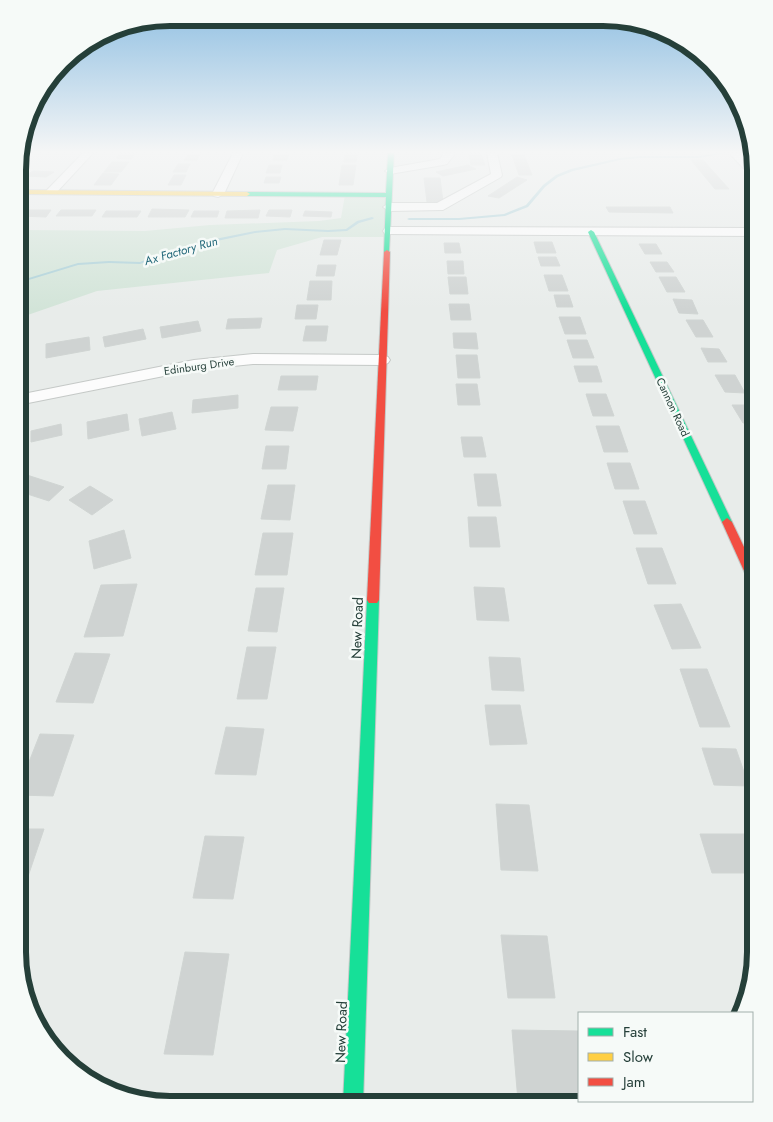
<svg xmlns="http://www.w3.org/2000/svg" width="773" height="1122" font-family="Jost,sans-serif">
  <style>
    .green { fill: #d2e4d8 }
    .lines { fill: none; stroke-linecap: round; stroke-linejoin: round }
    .stream { fill: #abd0d8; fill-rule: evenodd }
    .building { fill: #cfd3d2; stroke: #d0d5d3 }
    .street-casing { stroke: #c5c9c7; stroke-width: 2 }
    .fast-casing { stroke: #c3c9c7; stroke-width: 2 }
    .slow-casing { stroke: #c3c9c7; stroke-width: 2 }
    .jam-casing { stroke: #c3c9c7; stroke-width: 2 }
    .street { fill: #fcfcfc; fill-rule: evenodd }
    .fast { fill: #16e098; fill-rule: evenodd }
    .slow { fill: #ffcf43; fill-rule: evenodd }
    .jam { fill: #f24e42; fill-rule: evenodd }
    .labels { text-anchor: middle; stroke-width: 5; stroke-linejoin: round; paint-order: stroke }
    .far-street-label { font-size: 11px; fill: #253f39; stroke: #f6faf8 }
    .far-water-label { font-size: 12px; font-style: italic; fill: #216779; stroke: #f6faf8 }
    .street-label { font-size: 14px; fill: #253f39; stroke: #f6faf8 }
    .rim { fill: none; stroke: #253f39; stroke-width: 6 }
  </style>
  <rect width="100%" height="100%" fill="#e8ecea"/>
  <path class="green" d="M345,195h44l-1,42h-66l-45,13 -8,23 -172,18 -78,27v-88l126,1 65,-6 109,-4 22,-3z"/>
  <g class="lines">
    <g class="stream">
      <path d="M721,153h4l-26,5h-60l-19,2 -47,11 -15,6 -13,10 -17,20 -23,9 -46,4h-50l-2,-1 2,-1h50l45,-4 22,-9 17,-20 13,-10 15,-6 49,-11 19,-2h60z"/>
      <path d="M372,217l2,1 -1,1 -14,4 -12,8 -19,1 -43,-2 -30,3 -48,10 -42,12 -25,9 -31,-1 -31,2 -59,18v-2l59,-18 31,-2 31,1 23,-9 42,-12 50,-10 30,-3 43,2 18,-1 11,-8z"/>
    </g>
  </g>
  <g class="building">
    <path d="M121,153h14l-4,6 -15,-1z"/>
    <path d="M345,153h13l-2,9h-12z"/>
    <path d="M469,153h12l4,12h-14z"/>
    <path d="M274,154h15l-2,6h-14z"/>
    <path d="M188,155h12l-3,5h-13z"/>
    <path d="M512,155h12l8,20h-13z"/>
    <path d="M691,160h12l26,29h-14z"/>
    <path d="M112,162h17l-8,10h-17z"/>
    <path d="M178,164h12l-4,8h-13z"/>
    <path d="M269,165h13l-2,8h-14z"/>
    <path d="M342,165h14l-3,20h-14z"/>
    <path d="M468,165l8,4 -33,7 -7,-4z"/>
    <path d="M33,171l21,1 -8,5 -21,-1z"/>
    <path d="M103,173l16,1 -8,11h-17z"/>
    <path d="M174,175h12l-5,10h-13z"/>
    <path d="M266,177h15l-2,6h-15z"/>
    <path d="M517,177l10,3 -28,18 -11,-2z"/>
    <path d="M424,178h16l3,24h-16z"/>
    <path d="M606,207h64l3,6 -64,-1z"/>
    <path d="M152,209l37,1 -4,7h-37z"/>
    <path d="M22,210h29l-5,7 -27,-1z"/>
    <path d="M61,210h35l-4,6h-36z"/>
    <path d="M260,210l-2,8h-33l2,-7z"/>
    <path d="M269,210h23l-2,7 -24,-1z"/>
    <path d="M106,211h35l-4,6h-35z"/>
    <path d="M194,211h25l-2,6h-26z"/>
    <path d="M305,211l27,1 -1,5 -28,-1z"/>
    <path d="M324,240h17l-4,15h-17z"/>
    <path d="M534,242h18l4,11h-19z"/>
    <path d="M444,243h15l2,10h-16z"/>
    <path d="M639,244h17l6,10h-17z"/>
    <path d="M538,257h18l4,9h-19z"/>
    <path d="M447,261h16l1,13h-16z"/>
    <path d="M650,262h17l7,10h-18z"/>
    <path d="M318,265h18l-2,11h-18z"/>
    <path d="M544,275h18l6,16h-19z"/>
    <path d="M448,277h18l2,17h-18z"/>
    <path d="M659,277h17l9,15h-18z"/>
    <path d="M310,281h22l-1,19h-24z"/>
    <path d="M554,295h15l4,12h-16z"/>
    <path d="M673,299l19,1 6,14 -19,-1z"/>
    <path d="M449,304h20l2,16h-20z"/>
    <path d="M297,305h21l-2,14h-21z"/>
    <path d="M559,317h21l6,17h-21z"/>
    <path d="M262,318l-2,10 -34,1 2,-10z"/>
    <path d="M686,320h17l10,17h-17z"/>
    <path d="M198,321l3,10 -39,7 -2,-11z"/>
    <path d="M306,326h22l-2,15h-23z"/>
    <path d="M143,329l3,10 -41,8 -2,-10z"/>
    <path d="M453,333h23l2,16 -24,-1z"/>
    <path d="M89,337l1,13 -44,8v-14z"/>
    <path d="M567,340h20l7,18h-21z"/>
    <path d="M701,348l18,1 8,13h-19z"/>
    <path d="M456,355h21l3,23h-22z"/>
    <path d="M574,366h23l5,16h-23z"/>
    <path d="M715,375h20l10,18 -20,-1z"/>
    <path d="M281,376h37l-2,14h-38z"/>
    <path d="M456,384h21l3,21h-22z"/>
    <path d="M586,394h20l8,22h-21z"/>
    <path d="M238,395v13l-46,5 1,-13z"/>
    <path d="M732,405h21l2,4v14h-12z"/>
    <path d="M271,407h27l-5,24 -28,-1z"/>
    <path d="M172,412l4,17 -34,7 -3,-17z"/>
    <path d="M127,414l2,16 -41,9 -1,-17z"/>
    <path d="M61,424l1,11 -31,7v-11z"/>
    <path d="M596,426h23l9,26h-24z"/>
    <path d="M461,437h21l4,20h-22z"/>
    <path d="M266,446h23l-3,23h-24z"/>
    <path d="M607,463h23l9,26h-24z"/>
    <path d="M474,474h22l5,32h-23z"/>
    <path d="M27,475l37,12 -15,14 -31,-10v-8z"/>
    <path d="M268,485h27l-5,35 -29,-1z"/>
    <path d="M90,486l23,14 -21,15 -23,-15z"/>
    <path d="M623,501h22l12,33h-23z"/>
    <path d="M468,517h28l4,30h-30z"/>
    <path d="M124,530l7,28 -37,11 -5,-28z"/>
    <path d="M263,533h30l-6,42h-32z"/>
    <path d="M636,548h26l14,36h-28z"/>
    <path d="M137,584l-14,52 -39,1 17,-52z"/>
    <path d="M474,587l30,1 5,33 -32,-1z"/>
    <path d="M256,588h28l-7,44 -29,-1z"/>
    <path d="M681,604l20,44 -29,1 -18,-44z"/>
    <path d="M247,647h29l-9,52h-30z"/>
    <path d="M75,653l35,1 -17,49 -37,-1z"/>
    <path d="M489,657l31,1 4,33 -32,-1z"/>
    <path d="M680,669h27l23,58h-30z"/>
    <path d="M485,705h35l7,39 -37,1z"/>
    <path d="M226,727l38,2 -8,46 -41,-1z"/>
    <path d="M40,734l34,1 -21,61 -35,-1v-5z"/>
    <path d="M702,748l34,1 13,37 -35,-1z"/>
    <path d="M496,804l33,1 9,66 -37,-1z"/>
    <path d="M18,829h26l-26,77z"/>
    <path d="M700,834h55v39h-43z"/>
    <path d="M205,836l39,1 -11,62 -40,-1z"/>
    <path d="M501,935l46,1 8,62h-47z"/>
    <path d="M185,952l44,2 -16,101 -49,-1z"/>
    <path d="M512,1030l67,1v70l15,1 -76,-1z"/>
  </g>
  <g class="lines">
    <defs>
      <g id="street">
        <path d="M83,153h10l-38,41h-8l-2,-2 2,-2z"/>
        <path d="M233,153h10l-19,41 -6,3 -4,-1 -2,-2z"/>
        <path d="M442,153h10l2,2 -7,9 -4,1 -53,9 -5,-3 5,-3 50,-9 3,-4z"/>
        <path d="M487,153h10l5,22 -1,2 -58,33 -54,1 -6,-4 6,-4h48l54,-29z"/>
        <path d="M729,153h10l16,15v9l-4,-1z"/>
        <path d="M389,227l366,1v8l-370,-2 -2,-3 2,-3z"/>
        <path d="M253,354l129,1 6,2 2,3 -2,3 -6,2 -129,-1 -59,6 -176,35v-10l176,-35z"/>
      </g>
      <g id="fast">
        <path d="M388,153h6l-5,100 -5,-1 2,-55 -139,-1 -3,-2 3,-2 139,1z"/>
        <path d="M591,230l3,2 138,290 -1,3 -4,1 -5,-4 -134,-290z"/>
        <path d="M373,595l4,2 2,3 -16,504h-20l24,-504 2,-3z"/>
      </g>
      <path id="slow" d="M19,190l228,2 3,2 -3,2 -228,-2z"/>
      <g id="jam">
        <path d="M387,250l3,2 -11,348 -2,3h-8l-2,-3 17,-348z"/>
        <path d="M727,518l5,4 23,48v16l-4,-1 -2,-3 -27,-60z"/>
      </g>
    </defs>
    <use href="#street" class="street-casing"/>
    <use href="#fast" class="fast-casing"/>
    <use href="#slow" class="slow-casing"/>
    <use href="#jam" class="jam-casing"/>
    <use href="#street" class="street"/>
    <use href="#fast" class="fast"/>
    <use href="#slow" class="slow"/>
    <use href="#jam" class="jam"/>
  </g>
  <linearGradient id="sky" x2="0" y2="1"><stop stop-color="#8fbfe2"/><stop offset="0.49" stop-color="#f5f6f6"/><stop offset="1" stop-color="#f5f6f6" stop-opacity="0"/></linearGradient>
  <rect width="773" height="310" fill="url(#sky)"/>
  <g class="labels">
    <g class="far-street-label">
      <text transform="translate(199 366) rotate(-8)" y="4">Edinburg Drive</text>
      <text transform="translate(673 407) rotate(65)" y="4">Cannon Road</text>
    </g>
    <g class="far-water-label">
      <text transform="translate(181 251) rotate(-16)" y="4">Ax Factory Run</text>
    </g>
    <g class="street-label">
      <text transform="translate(357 628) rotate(-88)" y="5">New Road</text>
      <text transform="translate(341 1032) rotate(-88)" y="5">New Road</text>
    </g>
  </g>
  <path d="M0 0H773V1122H0ZM170 26H603A144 144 0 0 1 747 170V952A144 144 0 0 1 603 1096H170A144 144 0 0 1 26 952V170A144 144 0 0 1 170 26Z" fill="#f6faf8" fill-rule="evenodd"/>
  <path class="rim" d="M170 26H603A144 144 0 0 1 747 170V952A144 144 0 0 1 603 1096H170A144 144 0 0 1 26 952V170A144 144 0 0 1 170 26Z"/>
  <rect x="578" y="1012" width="175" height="90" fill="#f6faf8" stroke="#a2afac"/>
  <rect x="588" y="1028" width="25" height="8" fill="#16e098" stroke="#a2afac"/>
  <text x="623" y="1037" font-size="15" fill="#253f39">Fast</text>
  <rect x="588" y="1053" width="25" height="8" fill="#ffcf43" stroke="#a2afac"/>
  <text x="623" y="1062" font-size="15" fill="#253f39">Slow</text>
  <rect x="588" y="1078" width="25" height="8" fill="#f24e42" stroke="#a2afac"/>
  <text x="623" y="1087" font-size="15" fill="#253f39">Jam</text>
</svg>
